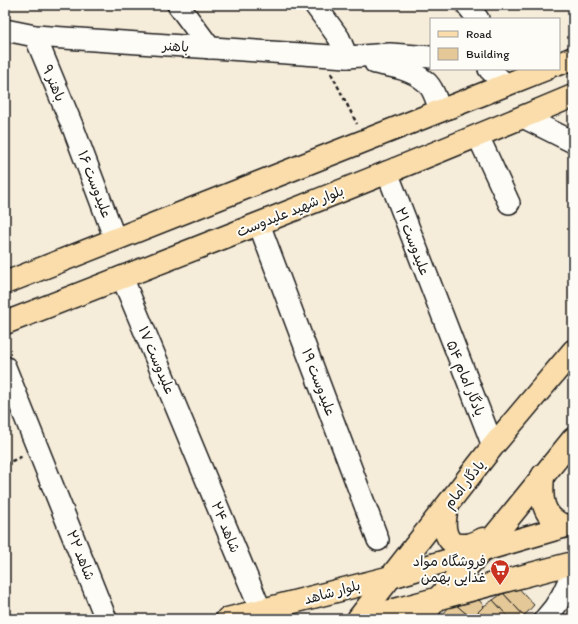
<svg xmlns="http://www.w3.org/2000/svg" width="578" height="624" font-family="Itim,'Playpen Sans Arabic',sans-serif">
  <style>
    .building { fill: #e4c898; stroke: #1c1c1c }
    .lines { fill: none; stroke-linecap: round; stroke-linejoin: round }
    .minor-casing { stroke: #1c1c1c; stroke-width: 24 }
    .major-casing { stroke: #1c1c1c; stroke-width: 25 }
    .path { stroke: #1c1c1c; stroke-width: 2.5; stroke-dasharray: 4 3; stroke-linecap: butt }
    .minor { stroke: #fdfcf7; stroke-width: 21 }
    .major { stroke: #faddab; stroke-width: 22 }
    .labels { text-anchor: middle; stroke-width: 4; stroke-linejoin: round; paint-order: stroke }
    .street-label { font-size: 14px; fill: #1c1c1c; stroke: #fdfcf7 }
    .poi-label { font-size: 14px; fill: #1c1c1c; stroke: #fdfcf7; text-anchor: end }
  </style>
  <rect width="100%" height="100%" fill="#f6ecda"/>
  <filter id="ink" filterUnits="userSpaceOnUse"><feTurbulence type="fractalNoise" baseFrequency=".025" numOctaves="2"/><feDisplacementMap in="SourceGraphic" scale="8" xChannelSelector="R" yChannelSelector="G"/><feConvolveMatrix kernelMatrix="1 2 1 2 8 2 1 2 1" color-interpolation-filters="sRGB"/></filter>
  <g filter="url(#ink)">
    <g class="building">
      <path d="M516,585l18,20 -10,11 -21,-23z"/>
      <path d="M503,593l21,23 -2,3h-12l-17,-19z"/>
      <path d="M474,594l10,12 -12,13 -19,-17z"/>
      <path d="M493,600l17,19h-26l-7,-6 7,-7z"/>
      <path d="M453,602l10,9 9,8h-23l-5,-6z"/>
    </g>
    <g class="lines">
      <defs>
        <g id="minor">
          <path d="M178,5l32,43"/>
          <path d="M315,5l24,33 8,19"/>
          <path d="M467,5l11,14"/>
          <path d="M5,30l30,6 312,21 43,-3 41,3"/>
          <path d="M35,36l39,94 41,109"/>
          <path d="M375,63c16,3 36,6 50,18 8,6 12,20 15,30"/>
          <path d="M489,69l17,16"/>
          <path d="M523,117l50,25"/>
          <path d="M478,136l31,67"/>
          <path d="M387,172l106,274"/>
          <path d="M259,224l119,316"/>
          <path d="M122,277l139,334"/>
          <path d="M5,367l101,252"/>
          <path d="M545,619c14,-15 21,-30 28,-49"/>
        </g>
        <g id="major">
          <path d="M559,64l14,-6"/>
          <path d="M5,283l541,-214"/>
          <path d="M5,323c190,-74 380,-148 568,-227"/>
          <path d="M543,475c-2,23 -2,42 22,51"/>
          <path d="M448,505c-5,15 -7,42 17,40 6,0 13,-4 18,-6"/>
          <path d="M227,619l164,-42 182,-53"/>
          <path d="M358,619l135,-173 80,-95"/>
          <path d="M360,619l213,-56"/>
          <path d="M420,619l17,-20 45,-48 91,-112"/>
        </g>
      </defs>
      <use href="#minor" class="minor-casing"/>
      <use href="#major" class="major-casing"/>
      <g class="path">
        <path d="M331,73l26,51"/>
        <path d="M5,464l18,-8"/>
      </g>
      <use href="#minor" class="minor"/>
      <use href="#major" class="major"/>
    </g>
  </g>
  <defs>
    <symbol id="supermarket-pin" viewBox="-11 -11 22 30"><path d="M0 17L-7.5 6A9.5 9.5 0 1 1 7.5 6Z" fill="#c8321e" stroke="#fdfcf7"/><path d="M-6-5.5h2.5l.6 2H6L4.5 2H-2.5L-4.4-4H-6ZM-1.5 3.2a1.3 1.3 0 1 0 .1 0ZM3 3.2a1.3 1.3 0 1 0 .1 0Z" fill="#fff"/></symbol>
  </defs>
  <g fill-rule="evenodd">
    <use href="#supermarket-pin" x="489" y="558" width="22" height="30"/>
  </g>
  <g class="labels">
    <g class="street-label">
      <text transform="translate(176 46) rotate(4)" y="5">باهنر</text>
      <text transform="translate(54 83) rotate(67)" y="5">باهنر ۹</text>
      <text transform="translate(95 184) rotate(69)" y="5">علیدوست ۱۶</text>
      <text transform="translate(290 211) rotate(-22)" y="5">بلوار شهید علیدوست</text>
      <text transform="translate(413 241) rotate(69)" y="5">علیدوست ۲۱</text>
      <text transform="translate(157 360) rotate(67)" y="5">علیدوست ۱۷</text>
      <text transform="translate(466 378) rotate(68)" y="5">یادگار امام ۵۴</text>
      <text transform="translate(319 382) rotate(69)" y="5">علیدوست ۱۹</text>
      <text transform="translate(464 484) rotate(-52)" y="5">یادگار امام</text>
      <text transform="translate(226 527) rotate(68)" y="5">شاهد ۲۴</text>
      <text transform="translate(81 555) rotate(68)" y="5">شاهد ۲۲</text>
      <text transform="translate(332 592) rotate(-15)" y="5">بلوار شاهد</text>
    </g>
    <g class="poi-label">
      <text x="486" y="566">فروشگاه مواد<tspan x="486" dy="16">غذایی بهمن</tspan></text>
    </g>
  </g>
  <rect width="578" height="624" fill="none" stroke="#fdfcf7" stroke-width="20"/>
  <rect x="10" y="10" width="558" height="604" fill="none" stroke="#1c1c1c" stroke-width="1.5" filter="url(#ink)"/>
  <rect x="430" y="18" width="130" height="52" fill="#fdfcf7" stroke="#a3a29f"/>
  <rect x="438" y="31" width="20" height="6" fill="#faddab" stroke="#a3a29f"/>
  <text x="466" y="38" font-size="12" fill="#1c1c1c">Road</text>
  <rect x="438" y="48" width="20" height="12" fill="#e4c898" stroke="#a3a29f"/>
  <text x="466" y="58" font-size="12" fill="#1c1c1c">Building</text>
</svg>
